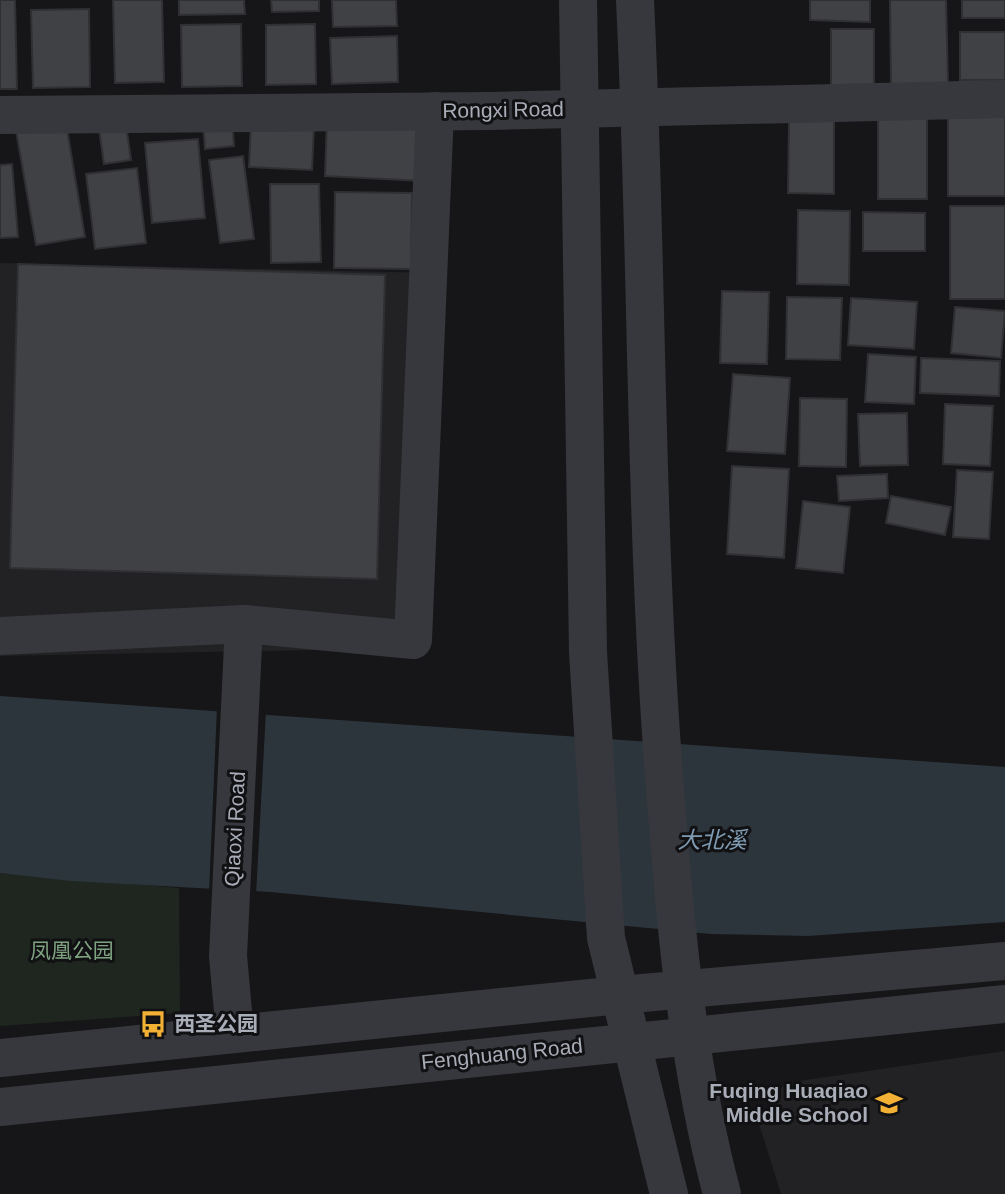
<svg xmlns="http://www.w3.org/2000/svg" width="1005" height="1194" font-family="Arial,'Noto Sans SC',sans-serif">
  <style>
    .built { fill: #222225 }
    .green { fill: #1e261f }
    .water { fill: #2c353c }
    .pier { fill: #161618 }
    .building { fill: #404145; stroke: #303034; stroke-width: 2 }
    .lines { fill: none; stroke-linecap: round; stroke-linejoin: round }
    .minor { stroke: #37383d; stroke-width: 38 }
    .labels { text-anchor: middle; stroke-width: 6; stroke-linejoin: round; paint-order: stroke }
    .street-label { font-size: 21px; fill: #a8adb8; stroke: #111113 }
    .park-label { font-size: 21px; fill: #7fa381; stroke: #111113 }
    .poi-label { font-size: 21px; font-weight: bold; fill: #a8adb8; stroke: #111113; text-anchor: start }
    .water-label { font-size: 23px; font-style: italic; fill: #7f9bb3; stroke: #111113 }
  </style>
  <rect width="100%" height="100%" fill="#161618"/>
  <g class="built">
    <path d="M0,263l433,10 -14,375 -419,8z"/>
    <path d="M1005,1051v143h-224l-22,-70 26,-41z"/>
  </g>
  <path class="green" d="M0,873l179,15 1,125 -180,13z"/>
  <path class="water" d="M0,696l1005,71v155l-197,14 -97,-2 -441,-42 -199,-11 -71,-8z"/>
  <path class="pier" d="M217,707l49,4 -10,184 -47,-2z"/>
  <g class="building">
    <path d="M0,0h15l2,89h-17z"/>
    <path d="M113,0h49l2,82 -49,1z"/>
    <path d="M179,0h65l1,14 -66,1z"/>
    <path d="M271,0h48v11l-47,1z"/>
    <path d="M332,0h64l1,26 -64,1z"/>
    <path d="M810,0h60v22l-60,-2z"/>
    <path d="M890,0h56l2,84h-57z"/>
    <rect x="962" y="0" width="43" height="18"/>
    <path d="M89,9l1,78 -57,1 -2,-78z"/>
    <path d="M241,24l1,62 -60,1 -1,-62z"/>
    <path d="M315,24l1,60 -50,1v-60z"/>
    <rect x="831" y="29" width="43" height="62"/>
    <rect x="960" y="32" width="45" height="48"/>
    <path d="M397,36l1,46 -66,2 -2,-46z"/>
    <rect x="948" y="109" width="57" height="87"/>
    <path d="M65,117l20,120 -49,8 -21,-120z"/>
    <rect x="878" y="117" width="49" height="82"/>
    <path d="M125,118l6,42 -27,4 -6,-42z"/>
    <path d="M327,119l98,5 -3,57 -97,-5z"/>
    <path d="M232,120l2,26 -29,3 -2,-27z"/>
    <path d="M789,121h45v73l-46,-1z"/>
    <path d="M251,122l63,3 -2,45 -63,-3z"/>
    <path d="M198,139l7,79 -53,5 -7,-80z"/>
    <path d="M243,156l11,83 -34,4 -11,-83z"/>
    <path d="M12,164l6,73 -18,1v-73z"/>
    <path d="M137,168l9,75 -51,6 -9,-75z"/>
    <path d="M270,184h49l2,78 -50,1z"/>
    <path d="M335,192l77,1 -1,76 -77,-1z"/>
    <rect x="950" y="206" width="55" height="93"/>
    <path d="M798,210l52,1 -1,74 -52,-1z"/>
    <path d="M863,212l62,1v38h-62z"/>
    <path d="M18,264l367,11 -8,304 -367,-11z"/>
    <path d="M722,291l47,1 -2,72 -47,-1z"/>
    <path d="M787,297l55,1 -2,62 -54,-1z"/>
    <path d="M851,298l66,4 -3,47 -66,-4z"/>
    <path d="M955,307l50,4 -4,47 -50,-5z"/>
    <path d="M868,354l48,3 -2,47 -49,-2z"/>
    <path d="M921,358l79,3 -1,35 -79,-3z"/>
    <path d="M733,374l57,4 -5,76 -58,-3z"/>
    <path d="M800,398l47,1 -1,68 -47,-1z"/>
    <path d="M945,404l48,2 -3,60 -47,-2z"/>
    <path d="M907,413l1,52 -48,1 -2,-52z"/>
    <path d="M732,466l57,3 -5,89 -57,-4z"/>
    <path d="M957,470l36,2 -4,67 -36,-2z"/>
    <path d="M887,474l1,24 -49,3 -2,-25z"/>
    <path d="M891,496l60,11 -6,28 -59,-12z"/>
    <path d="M803,501l47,6 -7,66 -47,-5z"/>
  </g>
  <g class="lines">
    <g class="minor">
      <path d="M578,0l10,652 18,286 63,256"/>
      <path d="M635,0c13,267 9,534 31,801 10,132 22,265 56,393"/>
      <path d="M0,115l490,-4 515,-12"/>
      <path d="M0,636l244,-12 169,16 22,-529"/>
      <path d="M235,1033l-7,-77 16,-332"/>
      <path d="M0,1058l620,-63 385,-34"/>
      <path d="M0,1107l1005,-103"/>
    </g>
  </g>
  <defs>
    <symbol id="bus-bare" viewBox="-9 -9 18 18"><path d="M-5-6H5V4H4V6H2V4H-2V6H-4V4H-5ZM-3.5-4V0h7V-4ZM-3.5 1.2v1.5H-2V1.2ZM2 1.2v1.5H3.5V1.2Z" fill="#f2b134" stroke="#111113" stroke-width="2.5" paint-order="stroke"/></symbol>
    <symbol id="school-bare" viewBox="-9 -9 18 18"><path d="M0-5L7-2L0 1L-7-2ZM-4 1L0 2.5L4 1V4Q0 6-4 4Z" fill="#f2b134" stroke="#111113" stroke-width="2.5" paint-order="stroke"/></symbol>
  </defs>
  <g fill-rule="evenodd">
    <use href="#bus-bare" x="134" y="1005" width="38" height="38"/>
    <use href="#school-bare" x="870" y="1084" width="38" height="38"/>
  </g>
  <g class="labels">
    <g class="street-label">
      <text transform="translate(503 110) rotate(-1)" y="7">Rongxi Road</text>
      <text transform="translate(235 829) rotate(-87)" y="7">Qiaoxi Road</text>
      <text transform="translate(502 1054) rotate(-6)" y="7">Fenghuang Road</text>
    </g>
    <g class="park-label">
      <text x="72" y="958">凤凰公园</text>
    </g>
    <g class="poi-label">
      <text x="174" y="1031">西圣公园</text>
      <text x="868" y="1098" text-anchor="end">Fuqing Huaqiao<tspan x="868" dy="24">Middle School</tspan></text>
    </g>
    <g class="water-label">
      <text x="712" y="848">大北溪</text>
    </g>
  </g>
</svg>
